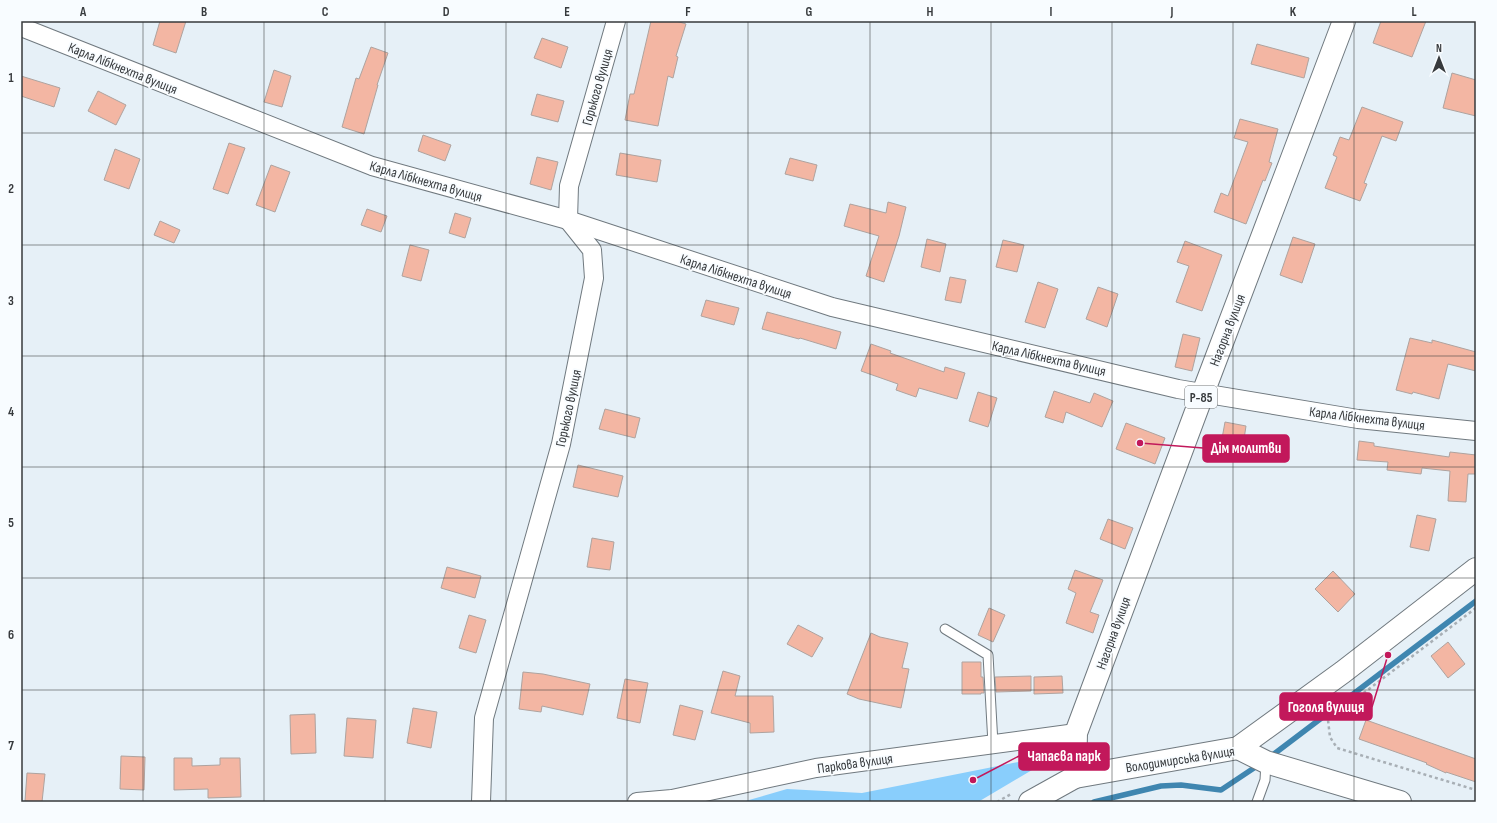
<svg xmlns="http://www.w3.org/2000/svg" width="1497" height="823" font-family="'Sofia Sans Condensed',sans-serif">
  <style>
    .green { fill: #89cefc }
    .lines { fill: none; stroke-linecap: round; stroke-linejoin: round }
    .stream { stroke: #3f86b0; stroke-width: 5.5 }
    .building { fill: #f3b6a3; stroke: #aea39f }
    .service-casing { stroke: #70797f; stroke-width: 11 }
    .minor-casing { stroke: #70797f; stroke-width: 20 }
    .tertiary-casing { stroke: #70797f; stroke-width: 24 }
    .secondary-casing { stroke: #70797f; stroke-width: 24 }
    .primary-casing { stroke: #70797f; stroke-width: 24 }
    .path { stroke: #a8afb5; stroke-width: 2.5; stroke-dasharray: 3 3; stroke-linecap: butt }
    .service { stroke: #fff; stroke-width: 9 }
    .minor { stroke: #fff; stroke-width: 18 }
    .tertiary { stroke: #fff; stroke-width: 22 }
    .secondary { stroke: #fff; stroke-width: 22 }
    .primary { stroke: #fff; stroke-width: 22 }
    .grid { fill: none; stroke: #373a3d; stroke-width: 1; stroke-opacity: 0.55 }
    .labels { text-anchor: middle; stroke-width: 3.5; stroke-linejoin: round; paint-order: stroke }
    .shield { fill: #f8fcff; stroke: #717477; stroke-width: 1 }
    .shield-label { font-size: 13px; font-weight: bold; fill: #373a3d }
    .street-label { font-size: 14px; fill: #373a3d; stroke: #f8fcff }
    .leader { fill: none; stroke: #c2185b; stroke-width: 1.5 }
    .callout-dot { fill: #c2185b; stroke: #f8fcff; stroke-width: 1.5 }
    .callout { fill: #c2185b; stroke: #c2185b; stroke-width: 1.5 }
    .callout-label { font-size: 15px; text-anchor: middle; font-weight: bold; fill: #fff }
    .neatline { fill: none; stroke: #373a3d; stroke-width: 1.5 }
    .grid-label { font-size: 13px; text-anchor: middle; font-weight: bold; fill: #373a3d }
  </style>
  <rect width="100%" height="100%" fill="#e6f0f7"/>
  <path class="green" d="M1023,761l9,9 -54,32h-236l45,-13 75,4z"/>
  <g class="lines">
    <g class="stream">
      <path d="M1270,757l206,-156"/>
      <path d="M1094,802l67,-16 20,-1 40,5 39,-26"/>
    </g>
  </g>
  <g class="building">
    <path d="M160,21h26l-10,32 -23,-8z"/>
    <path d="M651,21h25l10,3 -10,32 2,1 -5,21 -5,-2 -10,50 -33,-6 5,-26h4z"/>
    <path d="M1381,21h45l-14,36 -39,-14z"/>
    <path d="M542,38l26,9 -7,21 -27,-10z"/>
    <path d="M1257,44l52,14 -5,20 -53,-14z"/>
    <path d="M371,47l17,6 -11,32h1l-14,49 -22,-7 14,-49 3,1z"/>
    <path d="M274,70l17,6 -9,31 -18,-5z"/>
    <path d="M1452,73l24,7v36l-33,-8z"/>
    <path d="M21,76l39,12 -6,19 -33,-11z"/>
    <path d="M98,91l28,14 -10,20 -28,-14z"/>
    <path d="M537,94l27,7 -6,21 -27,-7z"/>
    <path d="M1362,107l41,15 -7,19 -14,-5 -18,47 3,1 -7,17 -35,-13 12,-31 -4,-2 7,-18 9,3z"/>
    <path d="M1240,119l38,10 -9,33 3,1 -7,18 -2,-1 -17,44 -32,-12 7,-19 7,3 20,-54 -14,-4z"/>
    <path d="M423,135l28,10 -6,16 -27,-10z"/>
    <path d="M229,143l16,5 -17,46 -15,-5z"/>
    <path d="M115,149l25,10 -11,30 -25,-9z"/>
    <path d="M620,153l41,7 -4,22 -41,-7z"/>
    <path d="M537,157l21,5 -7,28 -21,-6z"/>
    <path d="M790,158l27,7 -4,16 -28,-7z"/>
    <path d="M271,165l19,7 -15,40 -19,-7z"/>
    <path d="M888,202l18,5 -7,29 -15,46 -18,-6 13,-40 -35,-10 6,-22 36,9z"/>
    <path d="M367,209l20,7 -6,16 -20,-7z"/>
    <path d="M455,213l16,5 -6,20 -16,-5z"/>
    <path d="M160,221l20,9 -6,13 -20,-8z"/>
    <path d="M1293,237l22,7 -13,39 -22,-8z"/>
    <path d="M927,239l19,5 -6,28 -19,-5z"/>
    <path d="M1003,240l21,5 -7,27 -21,-5z"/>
    <path d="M1185,241l37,14 -20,56 -26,-9 13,-36 -12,-4z"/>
    <path d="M410,245l19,5 -8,31 -19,-5z"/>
    <path d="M950,277l16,3 -5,23 -16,-3z"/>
    <path d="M1038,282l20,7 -13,39 -20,-6z"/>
    <path d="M1098,287l20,7 -11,33 -21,-8z"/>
    <path d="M706,300l33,8 -5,17 -33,-9z"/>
    <path d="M767,312l74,20 -5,17 -36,-11 -1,1 -37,-10z"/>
    <path d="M1183,334l17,4 -8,33 -17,-4z"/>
    <path d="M1410,338l22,5v-3l44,12v19l-28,-7 -9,35 -26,-7 -1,2 -16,-4z"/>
    <path d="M871,344l20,7 -1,2 54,19 1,-5 20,6 -8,26 -38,-11 -3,9 -20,-7 2,-6 -37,-13z"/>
    <path d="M1054,391l36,12 4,-10 19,8 -11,26 -36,-15 -3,11 -18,-6z"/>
    <path d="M978,392l19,6 -9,29 -19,-6z"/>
    <path d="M605,409l35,9 -5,20 -36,-9z"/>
    <path d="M1225,422l21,4 -5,33 -22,-4z"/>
    <path d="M1126,423l39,15 -10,26 -39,-15z"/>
    <path d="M1359,441l15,2v3l75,11 1,-5 26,3v19h-8l-2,28 -18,-1 2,-30 -28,-3 -1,6 -34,-4 1,-8 -31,-2z"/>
    <path d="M578,465l45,11 -5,21 -45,-10z"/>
    <path d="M1417,515l19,4 -7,32 -19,-4z"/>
    <path d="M1108,519l25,9 -8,21 -25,-10z"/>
    <path d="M592,538l22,4 -4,28 -23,-3z"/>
    <path d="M447,567l34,9 -6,22 -34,-10z"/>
    <path d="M1075,570l28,10 -13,32 9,3 -6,18 -27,-10 10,-30 -8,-4z"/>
    <path d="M1333,571l22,23 -17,18 -23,-23z"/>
    <path d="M989,608l16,7 -12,27 -15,-7z"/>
    <path d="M469,615l17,5 -10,33 -17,-5z"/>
    <path d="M798,625l25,13 -11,19 -25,-13z"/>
    <path d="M871,633l9,4 28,6 -6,25 7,1 -8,39 -42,-9 -12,-5z"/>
    <path d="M1448,642l17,22 -17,14 -17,-22z"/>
    <path d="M962,662h19v15h2l1,16h-3v1h-19z"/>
    <path d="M723,671l17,5 -5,20h38l1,36 -24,1v-10l-39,-10z"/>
    <path d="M523,672l20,2 47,10 -7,31 -41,-9 -1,6 -22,-3z"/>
    <path d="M1031,676v15l-35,1 -1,-15z"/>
    <path d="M1062,676l1,17 -29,1v-17z"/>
    <path d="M625,679l23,4 -8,40 -23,-5z"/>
    <path d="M680,705l23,6 -8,29 -22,-5z"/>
    <path d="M413,708l24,4 -6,36 -24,-5z"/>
    <path d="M315,714l1,39 -25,1 -1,-39z"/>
    <path d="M347,718l29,2 -3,38 -29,-2z"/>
    <path d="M1366,720l110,39v23l-30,-10v1l-20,-9 1,-1 -68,-24z"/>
    <path d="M121,756l24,1 -1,33 -24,-1z"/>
    <path d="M174,758h18v8l28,-1v-7h20l1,39 -33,1v-9l-34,1z"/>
    <path d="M27,773l18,1 -3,28 -17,-1z"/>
  </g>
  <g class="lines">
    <defs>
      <g id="service">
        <path d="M945,629l43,26 5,89"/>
        <path d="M1257,802l8,-22 1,-18"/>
      </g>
      <g id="minor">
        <path d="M21,27l351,139 196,54 264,87 346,82 180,30 118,12"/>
        <path d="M481,802l3,-84 77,-274 33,-166 -2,-28 -24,-30 1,-34 47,-165"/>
        <path d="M637,802l35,-3 144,-31 260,-35"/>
      </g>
      <path id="tertiary" d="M1238,748l28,14 134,40"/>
      <path id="secondary" d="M1075,777l163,-29 105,-76 133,-103"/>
      <path id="primary" d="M1030,802l45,-25 1,-44 127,-340 141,-372"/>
    </defs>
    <use href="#service" class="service-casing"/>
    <use href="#minor" class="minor-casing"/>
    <use href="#tertiary" class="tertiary-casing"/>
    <use href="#secondary" class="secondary-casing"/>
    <use href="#primary" class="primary-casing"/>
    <g class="path">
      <path d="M1476,608l-148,112 2,17 7,11 139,42"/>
      <path d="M997,802l14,-8"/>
    </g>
    <use href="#service" class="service"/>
    <use href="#minor" class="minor"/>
    <use href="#tertiary" class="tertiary"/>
    <use href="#secondary" class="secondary"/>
    <use href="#primary" class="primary"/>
  </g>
  <path class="grid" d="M143,21v781M264,21v781M385,21v781M506,21v781M627,21v781M748,21v781M870,21v781M991,21v781M1112,21v781M1233,21v781M1354,21v781M21,133h1455M21,245h1455M21,356h1455M21,467h1455M21,578h1455M21,690h1455"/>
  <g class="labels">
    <rect class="shield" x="1185" y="386" width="32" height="22" rx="3"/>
    <g class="shield-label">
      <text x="1201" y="402">Р-85</text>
    </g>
    <g class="street-label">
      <text transform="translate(123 68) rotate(22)" y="5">Карла Лібкнехта вулиця</text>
      <text transform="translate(597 87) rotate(-74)" y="5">Горького вулиця</text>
      <text transform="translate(426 181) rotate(16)" y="5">Карла Лібкнехта вулиця</text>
      <text transform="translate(736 276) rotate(18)" y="5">Карла Лібкнехта вулиця</text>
      <text transform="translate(1227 330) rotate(-69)" y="5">Нагорна вулиця</text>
      <text transform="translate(1049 358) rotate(13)" y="5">Карла Лібкнехта вулиця</text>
      <text transform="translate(568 408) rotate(-78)" y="5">Горького вулиця</text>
      <text transform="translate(1367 418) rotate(7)" y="5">Карла Лібкнехта вулиця</text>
      <text transform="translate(1113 633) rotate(-70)" y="5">Нагорна вулиця</text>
      <text transform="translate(1180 759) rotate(-9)" y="5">Володимирська вулиця</text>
      <text transform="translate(855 763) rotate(-8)" y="5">Паркова вулиця</text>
    </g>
  </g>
  <path class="leader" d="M1140 443L1203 448M1388 655L1372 707M973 780L1019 756"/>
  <g class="callout-dot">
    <circle cx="1140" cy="443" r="4"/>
    <circle cx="1388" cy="655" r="4"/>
    <circle cx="973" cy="780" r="4"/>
  </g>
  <g class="callout">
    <rect x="1203" y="435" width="86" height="27" rx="4"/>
    <rect x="1280" y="693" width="92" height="27" rx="4"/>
    <rect x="1019" y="743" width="90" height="27" rx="4"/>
  </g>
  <g class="callout-label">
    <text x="1246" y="453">Дім молитви</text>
    <text x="1326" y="712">Гоголя вулиця</text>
    <text x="1064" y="761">Чапаєва парк</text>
  </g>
  <rect width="1497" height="823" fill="none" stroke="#f8fcff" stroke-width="44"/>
  <g transform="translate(1439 58)" stroke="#f8fcff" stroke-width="3" paint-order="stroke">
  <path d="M0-3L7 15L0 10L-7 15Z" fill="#373a3d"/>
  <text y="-6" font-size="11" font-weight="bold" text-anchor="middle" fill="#373a3d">N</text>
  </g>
  <rect x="22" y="22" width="1453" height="779" class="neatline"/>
  <g class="grid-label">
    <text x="83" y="16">A</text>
    <text x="204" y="16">B</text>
    <text x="325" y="16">C</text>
    <text x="446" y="16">D</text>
    <text x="567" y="16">E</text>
    <text x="688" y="16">F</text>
    <text x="809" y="16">G</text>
    <text x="930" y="16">H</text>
    <text x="1051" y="16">I</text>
    <text x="1172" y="16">J</text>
    <text x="1293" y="16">K</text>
    <text x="1414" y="16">L</text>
    <text x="11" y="82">1</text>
    <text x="11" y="193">2</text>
    <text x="11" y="305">3</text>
    <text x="11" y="416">4</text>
    <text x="11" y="527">5</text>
    <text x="11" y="639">6</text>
    <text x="11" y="750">7</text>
  </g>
</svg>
